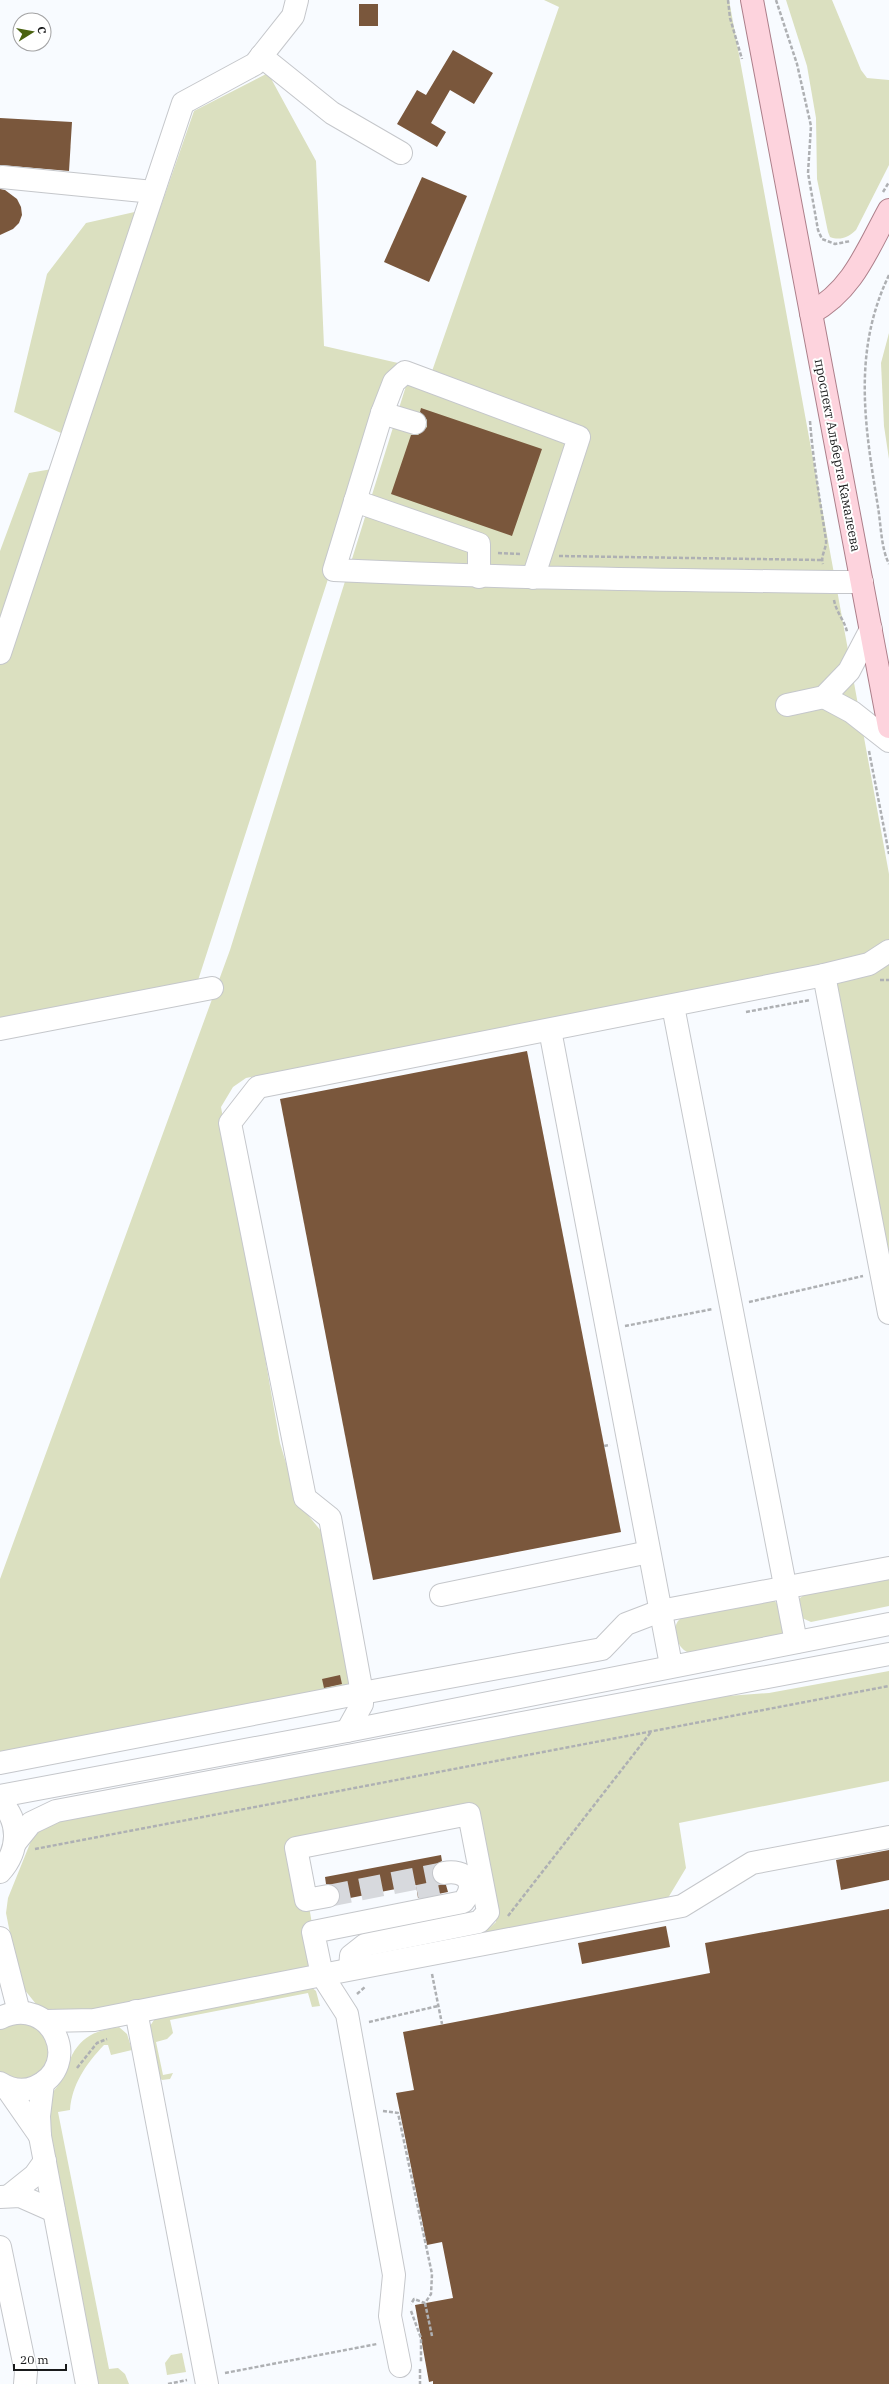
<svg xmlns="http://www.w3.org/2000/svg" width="889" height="2384" font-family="'IBM Plex Serif',serif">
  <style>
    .green { fill: #dbe0c0 }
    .building { fill: #7a573c }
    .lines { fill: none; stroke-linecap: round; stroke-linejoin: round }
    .minor-tunnel { stroke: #d7d9dd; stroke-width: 22; stroke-dasharray: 22 11; stroke-linecap: butt }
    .minor-casing { stroke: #c5c7cb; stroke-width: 24 }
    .major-casing { stroke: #ac7f8a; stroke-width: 24 }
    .path { stroke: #aeb0b3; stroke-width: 2.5; stroke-dasharray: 4 2; stroke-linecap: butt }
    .minor { stroke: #fff; stroke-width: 22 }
    .major { stroke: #fdd3dd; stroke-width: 22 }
    .labels { text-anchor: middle; stroke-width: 4; stroke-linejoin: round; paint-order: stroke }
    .street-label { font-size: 13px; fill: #191a1b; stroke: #fff }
  </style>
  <rect width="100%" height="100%" fill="#f8fbff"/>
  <g class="green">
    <path d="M544,0h185l160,874v399l-60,-308 -583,113 -13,9 -12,20 59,336 18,60 28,34 25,155 -351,67v-180l230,-629 180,-577 20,4 129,-370z"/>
    <path d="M786,0h46l29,70 6,8 22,2v85l-33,65c-7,7 -16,11 -26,7l-2,-5 -11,-53 -1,-61 -9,-52z"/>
    <path d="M268,73l48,88 8,185 74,17 -207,639 -191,33v-484l29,-78 23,-4 9,-36 -47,-21 33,-138 39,-51 75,-17 33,-95z"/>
    <path d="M889,333v126l-5,-33 -3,-63z"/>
    <path d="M889,1575v31l-78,16 -9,-4 -4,-15 2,-5 9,-7z"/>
    <path d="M773,1599c8,8 12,21 10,34l-6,3 -88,17c-8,-4 -10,-8 -13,-16 -2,-6 -1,-14 4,-18 11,-9 74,-17 93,-20z"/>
    <path d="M889,1671v110l-210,42 7,45 -18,30 -308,63 5,-7 119,-21 12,-11 -19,-107 -179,25 14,84v45l-237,46 -24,-3 -15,-8 -16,-20 -14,-71 2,-15 25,-62 8,-9 13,-6 634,-122 81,-6z"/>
    <path d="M310,1986l6,5 4,15 -8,1 -4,-14 -138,27 3,13 -6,6 -11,3 7,33 10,-2 -3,6 -8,1 -6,-6 -8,-45 6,-9 10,-6z"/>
    <path d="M12,2020l28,9c3,6 8,13 9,20 1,16 -14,33 -31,32 -6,0 -13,-3 -18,-5v-51z"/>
    <path d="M119,2027l8,7 5,16 -21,5 -3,-10h-4c-18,19 -32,39 -34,65l-12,2 51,257 9,-1 7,6 4,10h-31l-55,-272c4,-18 16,-24 23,-39 3,-6 3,-12 6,-18 11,-20 26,-25 47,-28z"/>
    <path d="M182,2353l4,19 -19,3 -2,-12 6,-8z"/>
  </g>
  <g class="building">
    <rect x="359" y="4" width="19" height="22"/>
    <path d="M453,50l40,23 -19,31 -24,-14 -19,33 15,9 -9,15 -40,-23 20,-34 9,5z"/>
    <path d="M0,118l72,4 -3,49 -69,-6z"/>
    <path d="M422,177l45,19 -38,86 -45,-20z"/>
    <path d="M0,189l5,1 12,9 4,8 1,8 -3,8 -6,6 -13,6z"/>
    <path d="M421,408l121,41 -30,87 -121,-42 20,-59h7l9,-8v-7l-7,-8z"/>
    <path d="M527,1051l94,481 -248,48 -93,-481z"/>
    <path d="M340,1675l2,9 -18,4 -2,-9z"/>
    <path d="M889,1850v30l-48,10 -5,-30z"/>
    <path d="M441,1855l1,6 -9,6 -1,8 6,9 8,1 2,7 -30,6 -2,-13 -76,15 -3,-12 -11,-4 -1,-7z"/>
    <path d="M889,1909v475h-456v-3l-4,1 -14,-77 38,-7 -11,-56 -15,3 -31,-152 18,-3 -11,-58 307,-59 -5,-30z"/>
    <path d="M666,1926l4,21 -88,17 -4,-21z"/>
  </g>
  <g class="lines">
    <g class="minor-tunnel">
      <path d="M328,1896l116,-23"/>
      <path d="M418,1896l29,-6"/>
    </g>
    <defs>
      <g id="minor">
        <path d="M261,56l71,57 69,40"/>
        <path d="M2,177l151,15"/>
        <path d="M382,413l33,10"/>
        <path d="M355,501l124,43v33"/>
        <path d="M533,578l46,-141 -174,-65 -11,10 -12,31 -48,157c166,8 332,10 498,12h30"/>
        <path d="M0,653l183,-550 72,-39 38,-48 4,-16"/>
        <path d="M824,697l28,15 37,29"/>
        <path d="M787,705l37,-8 25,-26 22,-42"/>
        <path d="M824,975l65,338"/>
        <path d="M673,1006l123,636"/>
        <path d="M0,1029l212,-41"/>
        <path d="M550,1030l121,635"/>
        <path d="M441,1595l208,-43"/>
        <path d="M347,1731l15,-27v-11l-32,-175 -25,-20 -75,-375 28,-36 566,-112 45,-11 20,-13"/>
        <path d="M0,1763l362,-70 240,-44 24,-25 34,-13 229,-43"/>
        <path d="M0,1796l347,-65 542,-107"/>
        <path d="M0,1801c21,21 19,50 0,71"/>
        <path d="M15,1843l16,-20 25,-12 833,-157"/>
        <path d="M444,1873c21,-4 35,10 19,29l-150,30 9,43 360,-69 70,-43 137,-26"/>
        <path d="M328,1896l-22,4 -10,-52 173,-34 19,98 -9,10 -114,23 -14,11 -1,12"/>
        <path d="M0,1938l19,74"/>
        <path d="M136,2011l71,373"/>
        <path d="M0,2018c52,-25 84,48 35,69 -12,5 -24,3 -35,-4"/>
        <path d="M46,2021l48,-1 228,-45 25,39 47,261 -4,41 10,50"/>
        <path d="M43,2083l-4,33 1,20 47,248"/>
        <path d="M6,2087l34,49"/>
        <path d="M10,2195l25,-20 10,-14"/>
        <path d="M0,2197l20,-1 34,15"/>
        <path d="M0,2247l26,125 -1,12"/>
      </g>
      <g id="major">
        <path d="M752,0l137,727"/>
        <path d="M811,313c42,-23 56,-63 78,-103"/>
      </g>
    </defs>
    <use href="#minor" class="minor-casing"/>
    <use href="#major" class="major-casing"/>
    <g class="path">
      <path d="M728,0l2,18 12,41"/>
      <path d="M776,0l21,64 14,62 -3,47 10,57 4,9 13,5 16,-3"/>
      <path d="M883,192l6,-10"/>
      <path d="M889,275c-37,77 -24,152 -11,232 3,18 3,41 11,57"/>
      <path d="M810,421c3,40 10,79 16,119 1,8 -6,16 -3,24"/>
      <path d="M498,553l22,1"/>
      <path d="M559,556l263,4"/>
      <path d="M834,600c2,12 11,21 13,32"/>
      <path d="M869,751l20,103"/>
      <path d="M880,980h9"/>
      <path d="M746,1012l64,-12"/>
      <path d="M749,1302l114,-26"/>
      <path d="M625,1326l88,-17"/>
      <path d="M604,1446l6,-1"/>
      <path d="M35,1849l854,-163"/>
      <path d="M508,1916l143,-184"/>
      <path d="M432,1974l10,50"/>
      <path d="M357,1994l8,-7"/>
      <path d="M369,2022l69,-16"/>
      <path d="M77,2068l20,-25 10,-4"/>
      <path d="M383,2111l15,2 34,161 -1,20 -6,9 -11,-4 -3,5"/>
      <path d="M425,2303l7,33"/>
      <path d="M411,2311l10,27v24"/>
      <path d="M420,2369v15"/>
      <path d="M225,2373l152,-29"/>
      <path d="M168,2384l19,-4"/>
    </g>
    <use href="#minor" class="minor"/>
    <use href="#major" class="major"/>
  </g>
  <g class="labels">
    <g class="street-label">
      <text transform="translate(838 455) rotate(79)" y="5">проспект Альберта Камалеева</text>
    </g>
  </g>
  <g transform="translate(32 32) rotate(79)"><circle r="19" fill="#ffffff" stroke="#a3a3a4"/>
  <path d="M0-3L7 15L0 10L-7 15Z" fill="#4a6210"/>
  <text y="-6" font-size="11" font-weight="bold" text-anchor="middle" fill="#191a1b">С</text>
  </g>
  <path d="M14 2364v6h52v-6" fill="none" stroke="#191a1b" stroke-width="2"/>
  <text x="20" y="2364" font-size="12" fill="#191a1b" stroke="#ffffff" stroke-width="3" paint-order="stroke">20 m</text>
</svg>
